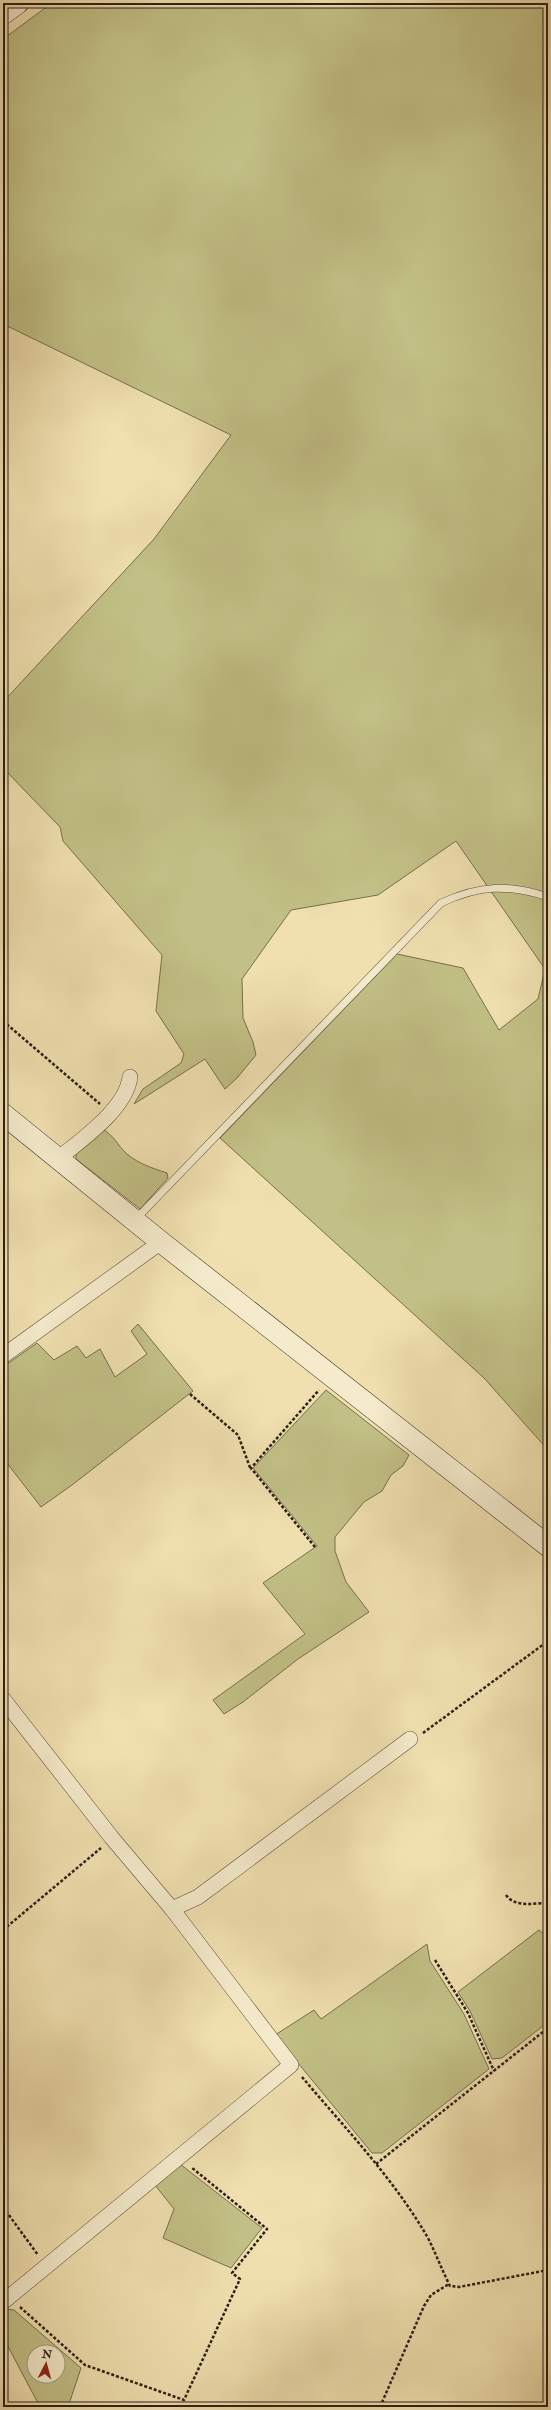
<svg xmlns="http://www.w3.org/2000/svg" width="551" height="2410" font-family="'IM FELL Double Pica',serif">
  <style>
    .green { fill: #c2c086; stroke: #766f4e; fill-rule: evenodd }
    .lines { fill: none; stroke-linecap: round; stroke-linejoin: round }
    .lane-casing { stroke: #5c4e3c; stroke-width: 8 }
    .street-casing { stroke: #5c4e3c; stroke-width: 16 }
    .secondary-casing { stroke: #2b1e15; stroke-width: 22 }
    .path { stroke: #2b1e15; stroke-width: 2.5; stroke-dasharray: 3 2; stroke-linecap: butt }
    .lane { stroke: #f5ebcc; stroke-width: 7 }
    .street { stroke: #f5ebcc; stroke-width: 15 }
    .secondary { stroke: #f5ebcc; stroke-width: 21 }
  </style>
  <rect width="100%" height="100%" fill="#f0e0b0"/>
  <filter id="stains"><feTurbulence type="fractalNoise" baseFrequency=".005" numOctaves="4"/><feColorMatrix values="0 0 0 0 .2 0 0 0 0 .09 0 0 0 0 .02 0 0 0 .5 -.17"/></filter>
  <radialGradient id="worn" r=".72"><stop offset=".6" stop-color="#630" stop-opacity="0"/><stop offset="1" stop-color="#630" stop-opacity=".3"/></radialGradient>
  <g class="green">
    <path d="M52,3h496v1447l-64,-72 -264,-240 177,-184 66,14 36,62 39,-31 7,-30 -89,-128 -78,54 -87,15 -49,69 1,39 10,24 3,13 -19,23 -12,11 -20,-30 -71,45 9,-15 38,-26 3,-9 -28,-43 6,-56 -99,-114 -3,-14 -57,-59v-66l151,-163 77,-104 -228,-111v-285z"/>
    <path d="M102,1129c12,6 15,16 25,25 12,10 25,14 40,19l1,5 -28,31 -64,-50v-6z"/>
    <path d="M138,1324l55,67 -121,94 -31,22 -38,-49v-91l34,-24 17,17 23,-14 9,12 14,-9 15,28 32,-23 -16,-23z"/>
    <path d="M326,1390l83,65 -6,11 -12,9 -9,16 -18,11 -29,35v14l11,31 23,30 -71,47 -55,43 -19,12 -11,-14 92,-66 -42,-51 54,-37 -64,-78z"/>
    <path d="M539,1930l9,7v85l-46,36 -10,1 -22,-48 -12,-19z"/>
    <path d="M427,1944l3,17 34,53 25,55 -107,84h-10l-97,-118 39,-25 7,9z"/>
    <path d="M180,2164l82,64 -31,40 -68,-30 11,-29 -19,-24z"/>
    <path d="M3,2309l11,1 67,58 -13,39h-28l-37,-70zM34,2352h24v24h-24z"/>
  </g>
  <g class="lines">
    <defs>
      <path id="lane" d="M136,1219l305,-316c38,-18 68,-19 107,-6"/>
      <g id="street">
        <path d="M58,1159c24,-20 68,-50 72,-82"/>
        <path d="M3,1356l158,-114"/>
        <path d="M3,1699l109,139 60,71 119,156 -288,237"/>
        <path d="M172,1909l26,-12 212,-158"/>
      </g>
      <g id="secondary">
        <path d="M3,14l15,-11"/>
        <path d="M3,1114l158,128 387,304"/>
      </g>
    </defs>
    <use href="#lane" class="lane-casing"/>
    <use href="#street" class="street-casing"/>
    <use href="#secondary" class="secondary-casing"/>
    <g class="path">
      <path d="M3,1021l97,83"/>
      <path d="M190,1394l48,41 13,35"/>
      <path d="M315,1547l-64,-79 68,-78"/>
      <path d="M423,1733l125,-92"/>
      <path d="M506,1895c9,13 28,8 42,8"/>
      <path d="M3,1930l98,-82"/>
      <path d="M435,1960l33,53 26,58"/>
      <path d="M302,2077c43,51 92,102 126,161 8,16 14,32 22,48l9,1 89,-17"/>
      <path d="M376,2164l172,-136"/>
      <path d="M3,2207l35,48"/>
      <path d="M20,2307l65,58 99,35 56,-121 -8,-6 35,-44 -76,-62"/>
      <path d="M380,2407l44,-101 7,-11 18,-11"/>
    </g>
    <use href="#lane" class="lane"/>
    <use href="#street" class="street"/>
    <use href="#secondary" class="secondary"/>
  </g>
  <rect width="551" height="2410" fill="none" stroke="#f0e0b0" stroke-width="16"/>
  <rect x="4" y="4" width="543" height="2402" fill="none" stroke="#2b1e15" stroke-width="2"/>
  <rect x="8" y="8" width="535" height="2394" fill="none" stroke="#2b1e15"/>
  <g transform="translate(46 2364) rotate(6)"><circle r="19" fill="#f5ebcc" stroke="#a49983"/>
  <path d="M0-3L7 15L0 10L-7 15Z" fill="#8f2418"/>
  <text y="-6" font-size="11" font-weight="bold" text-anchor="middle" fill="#2b1e15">N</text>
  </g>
  <rect width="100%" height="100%" filter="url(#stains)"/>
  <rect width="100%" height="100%" fill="url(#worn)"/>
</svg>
